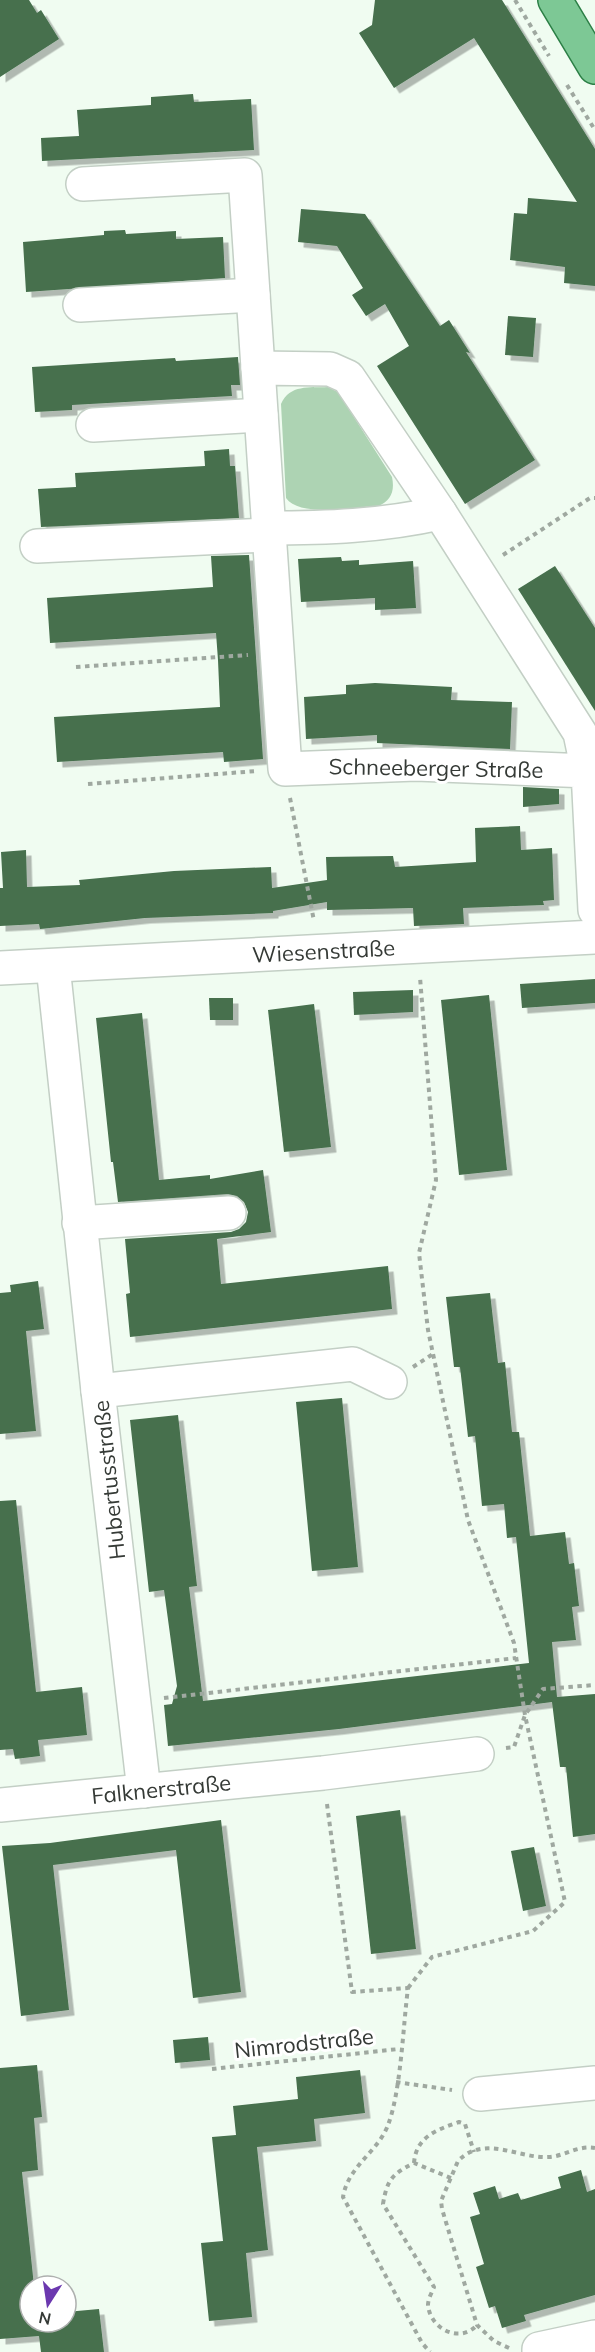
<svg xmlns="http://www.w3.org/2000/svg" width="595" height="2352" font-family="Mulish,sans-serif">
  <style>
    .green { fill: #add3b3 }
    .building { fill: #466f4d; filter: url(#shadow) }
    .lines { fill: none; stroke-linecap: round; stroke-linejoin: round }
    .minor-casing { stroke: #c3cfc5; stroke-width: 36 }
    .major-casing { stroke: #2c7f46; stroke-width: 36 }
    .path { stroke: #9fa8a0; stroke-width: 4; stroke-dasharray: 4.5 4.5; stroke-linecap: butt }
    .minor { stroke: #fff; stroke-width: 33 }
    .major { stroke: #7dc895; stroke-width: 33 }
    .labels { text-anchor: middle; stroke-width: 6; stroke-linejoin: round; paint-order: stroke }
    .street-label { font-size: 22px; fill: #353a36; stroke: #fff }
  </style>
  <defs>
    <filter id="shadow"><feDropShadow dx="5.5" dy="5.5" stdDeviation="0" flood-color="#0004"/></filter>
  </defs>
  <rect width="100%" height="100%" fill="#f0fcf1"/>
  <path class="green" d="M328,387l10,5 54,85c3,14 -1,24 -14,29 -24,1 -78,12 -92,-8l-5,-94c9,-20 28,-16 47,-17z"/>
  <g class="building">
    <path d="M0,0h29l8,13 4,-3 18,29 -59,38z"/>
    <path d="M375,0h127l93,149v137l-31,-3 1,-16 -55,-7 4,-47 13,1 1,-16 49,4 -103,-164 -80,50 -35,-55 13,-8z"/>
    <path d="M193,94l1,8 57,-3 3,51 -212,11 -1,-23 38,-2 -2,-26 74,-5v-8z"/>
    <path d="M301,209l64,5 75,112 9,-6 21,33 -4,-1 69,108 -70,44 -88,-138 32,-20 -24,-42 -19,12 -14,-21 11,-7 -26,-42 -39,-4z"/>
    <path d="M125,230l1,4 50,-3v8l47,-2 2,41 -199,14 -3,-50 81,-7v-4z"/>
    <path d="M508,316l28,2 -3,39 -28,-2z"/>
    <path d="M238,357l2,28h-9l1,11 -160,9v5l-37,2 -3,-45 143,-9 1,3z"/>
    <path d="M229,449l1,17h5l4,52 -198,9 -3,-38 38,-2 -1,-14 130,-7 -1,-15z"/>
    <path d="M249,555l14,204 -39,3 -1,-10 -166,10 -3,-45 166,-10 -2,-47 -2,-27 -166,10 -3,-45 166,-11 -2,-31z"/>
    <path d="M341,557l1,4 17,-1v5l54,-4 3,47 -41,2v-12l-74,4 -3,-43z"/>
    <path d="M555,566l40,62v83l-77,-122z"/>
    <path d="M375,683l77,4 -1,13 61,2 -2,47 -133,-6v-8l-71,4 -2,-42 42,-3v-9z"/>
    <path d="M523,787l36,2v15l-36,3z"/>
    <path d="M520,826l1,24 31,-2 2,52 -11,1 1,4 -81,3 1,16 -50,2 -1,-18 -86,2v-8l-54,9v2l-128,5 -105,11 -1,-5 -39,2v-38h3l-2,-36 25,-2 1,37 53,-2 -1,-5 95,-9 97,-4 1,21 55,-8 -1,-23 67,-1 2,11 81,-5 -1,-34z"/>
    <path d="M595,979v24l-73,5 -2,-24z"/>
    <path d="M413,990v22l-59,3 -1,-23z"/>
    <path d="M489,995l18,175 -48,5 -18,-175z"/>
    <path d="M209,998h24v22h-23z"/>
    <path d="M314,1004l17,143 -47,5 -16,-142z"/>
    <path d="M142,1013l17,167 51,-5v4l53,-9 8,62 -54,7 4,45 167,-18 4,43 -262,28 -4,-43 4,-1 -5,-54 106,-7 8,-3 7,-7 2,-10 -4,-10 -7,-6 -9,-2 -110,8 -5,-40h-2l-15,-144z"/>
    <path d="M38,1281l6,48 -18,2 10,100 -36,3v-141l11,-1 -1,-7z"/>
    <path d="M490,1293l8,70 7,-1 7,70h7l11,104 35,-4 4,32 5,-1 5,43 -7,1 4,33 -24,2 5,55 38,-3v140l-22,3 -7,-70h-6l-8,-65 -213,27 -171,17 -4,-41 8,-1 5,-18 -13,-96 -15,2 -19,-172 48,-5 19,171 -8,1 14,114 326,-38 -13,-126 -9,1 -3,-34 -22,2 -7,-70 -7,1 -8,-70h-6l-8,-70z"/>
    <path d="M342,1398l16,169 -46,4 -16,-169z"/>
    <path d="M16,1500l20,192 46,-5 5,48 -49,5 2,16 -25,3 -2,-10 -13,1v-249z"/>
    <path d="M400,1810l16,139 -45,5 -15,-138z"/>
    <path d="M221,1820l20,172 -48,6 -17,-148 -123,15 16,145 -48,6 -19,-170 48,-3z"/>
    <path d="M534,1847l12,59 -23,5 -12,-60z"/>
    <path d="M208,2037l2,23 -35,3 -2,-23z"/>
    <path d="M37,2065l5,52 -8,1 4,52 -16,2 12,114h-4v36h36v-10l33,-3 5,43h-63l-2,-16 -39,3v-271z"/>
    <path d="M360,2070l5,43 -51,6 2,22 -59,6 11,103 -22,3 6,64 -43,4 -8,-78 22,-2 -11,-104 24,-2 -3,-29 65,-7 -2,-22z"/>
    <path d="M581,2170l6,22 8,-3v106l-71,20 2,6 -24,7 -7,-22 -6,2 -13,-41 8,-3 -14,-47 10,-3 -7,-21 22,-7 4,13 19,-6 3,7 40,-12 -3,-11z"/>
  </g>
  <g class="lines">
    <defs>
      <g id="minor">
        <path d="M83,184l162,-9 13,193"/>
        <path d="M80,305l173,-10"/>
        <path d="M93,425l168,-10"/>
        <path d="M267,528c59,0 115,-2 173,-15"/>
        <path d="M37,546l231,-11"/>
        <path d="M588,771l-172,-7 -131,5 -27,-401 72,1 18,8 92,136 140,220 8,38 7,139"/>
        <path d="M53,966l45,425"/>
        <path id="s1" d="M0,968l595,-31"/>
        <path d="M79,1223l150,-10"/>
        <path d="M144,1791l-46,-400 255,-27 37,18"/>
        <path id="s2" d="M0,1805l323,-32 154,-19"/>
        <path d="M480,2094l115,-11"/>
        <path d="M539,2352v-3l56,-12"/>
      </g>
      <path id="major" d="M555,0l40,67"/>
    </defs>
    <use href="#minor" class="minor-casing"/>
    <use href="#major" class="major-casing"/>
    <g class="path">
      <path d="M515,0l34,56"/>
      <path d="M567,85l28,45"/>
      <path d="M503,555l87,-57h5"/>
      <path d="M76,667l172,-12"/>
      <path d="M88,784l169,-13"/>
      <path d="M290,798l24,123"/>
      <path d="M413,1367l20,-13"/>
      <path d="M164,1698l352,-40"/>
      <path d="M506,1748l8,-1 11,-32 18,-26 52,-4"/>
      <path d="M327,1804l25,188 56,-4c-5,38 -7,103 -20,137 -10,27 -40,41 -45,72l79,146 8,9"/>
      <path d="M408,1988l24,-31 101,-26 32,-29 -40,-187 -11,-72 -46,-123 -40,-190 -9,-77 17,-73 -16,-203"/>
      <path d="M212,2069l187,-20"/>
      <path d="M396,2082l56,8"/>
      <path d="M414,2163c2,-26 22,-33 45,-41l6,2 9,28"/>
      <path d="M451,2178l-37,-15c-22,11 -27,17 -31,41l51,83c-2,5 -6,12 -6,18 2,24 32,39 49,20"/>
      <path d="M509,2348l-15,-7 -17,-16 -35,-116 -1,-8 17,-40c26,-27 61,-2 91,-4 16,-1 29,-12 46,-9"/>
    </g>
    <use href="#minor" class="minor"/>
    <use href="#major" class="major"/>
  </g>
  <g class="labels">
    <g class="street-label">
      <text transform="translate(436 768) rotate(1)" y="8">Schneeberger Straße</text>
      <text dy="8" stroke="none"><textPath href="#s1" startOffset="324">Wiesenstraße</textPath></text>
      <text transform="translate(109 1480) rotate(-96)" y="8">Hubertusstraße</text>
      <text dy="8" stroke="none"><textPath href="#s2" startOffset="162">Falknerstraße</textPath></text>
      <text transform="translate(304 2043) rotate(-6)" y="8">Nimrodstraße</text>
    </g>
  </g>
  <g transform="translate(48 2304) rotate(192)"><circle r="28" fill="#ffffff" stroke="#aeb0af" stroke-width="1.5"/>
  <path d="M0-4.5L10 22L0 15L-10 22Z" fill="#6b38af"/>
  <text y="-9" font-size="16" font-weight="bold" text-anchor="middle" fill="#353a36">N</text>
  </g>
</svg>
